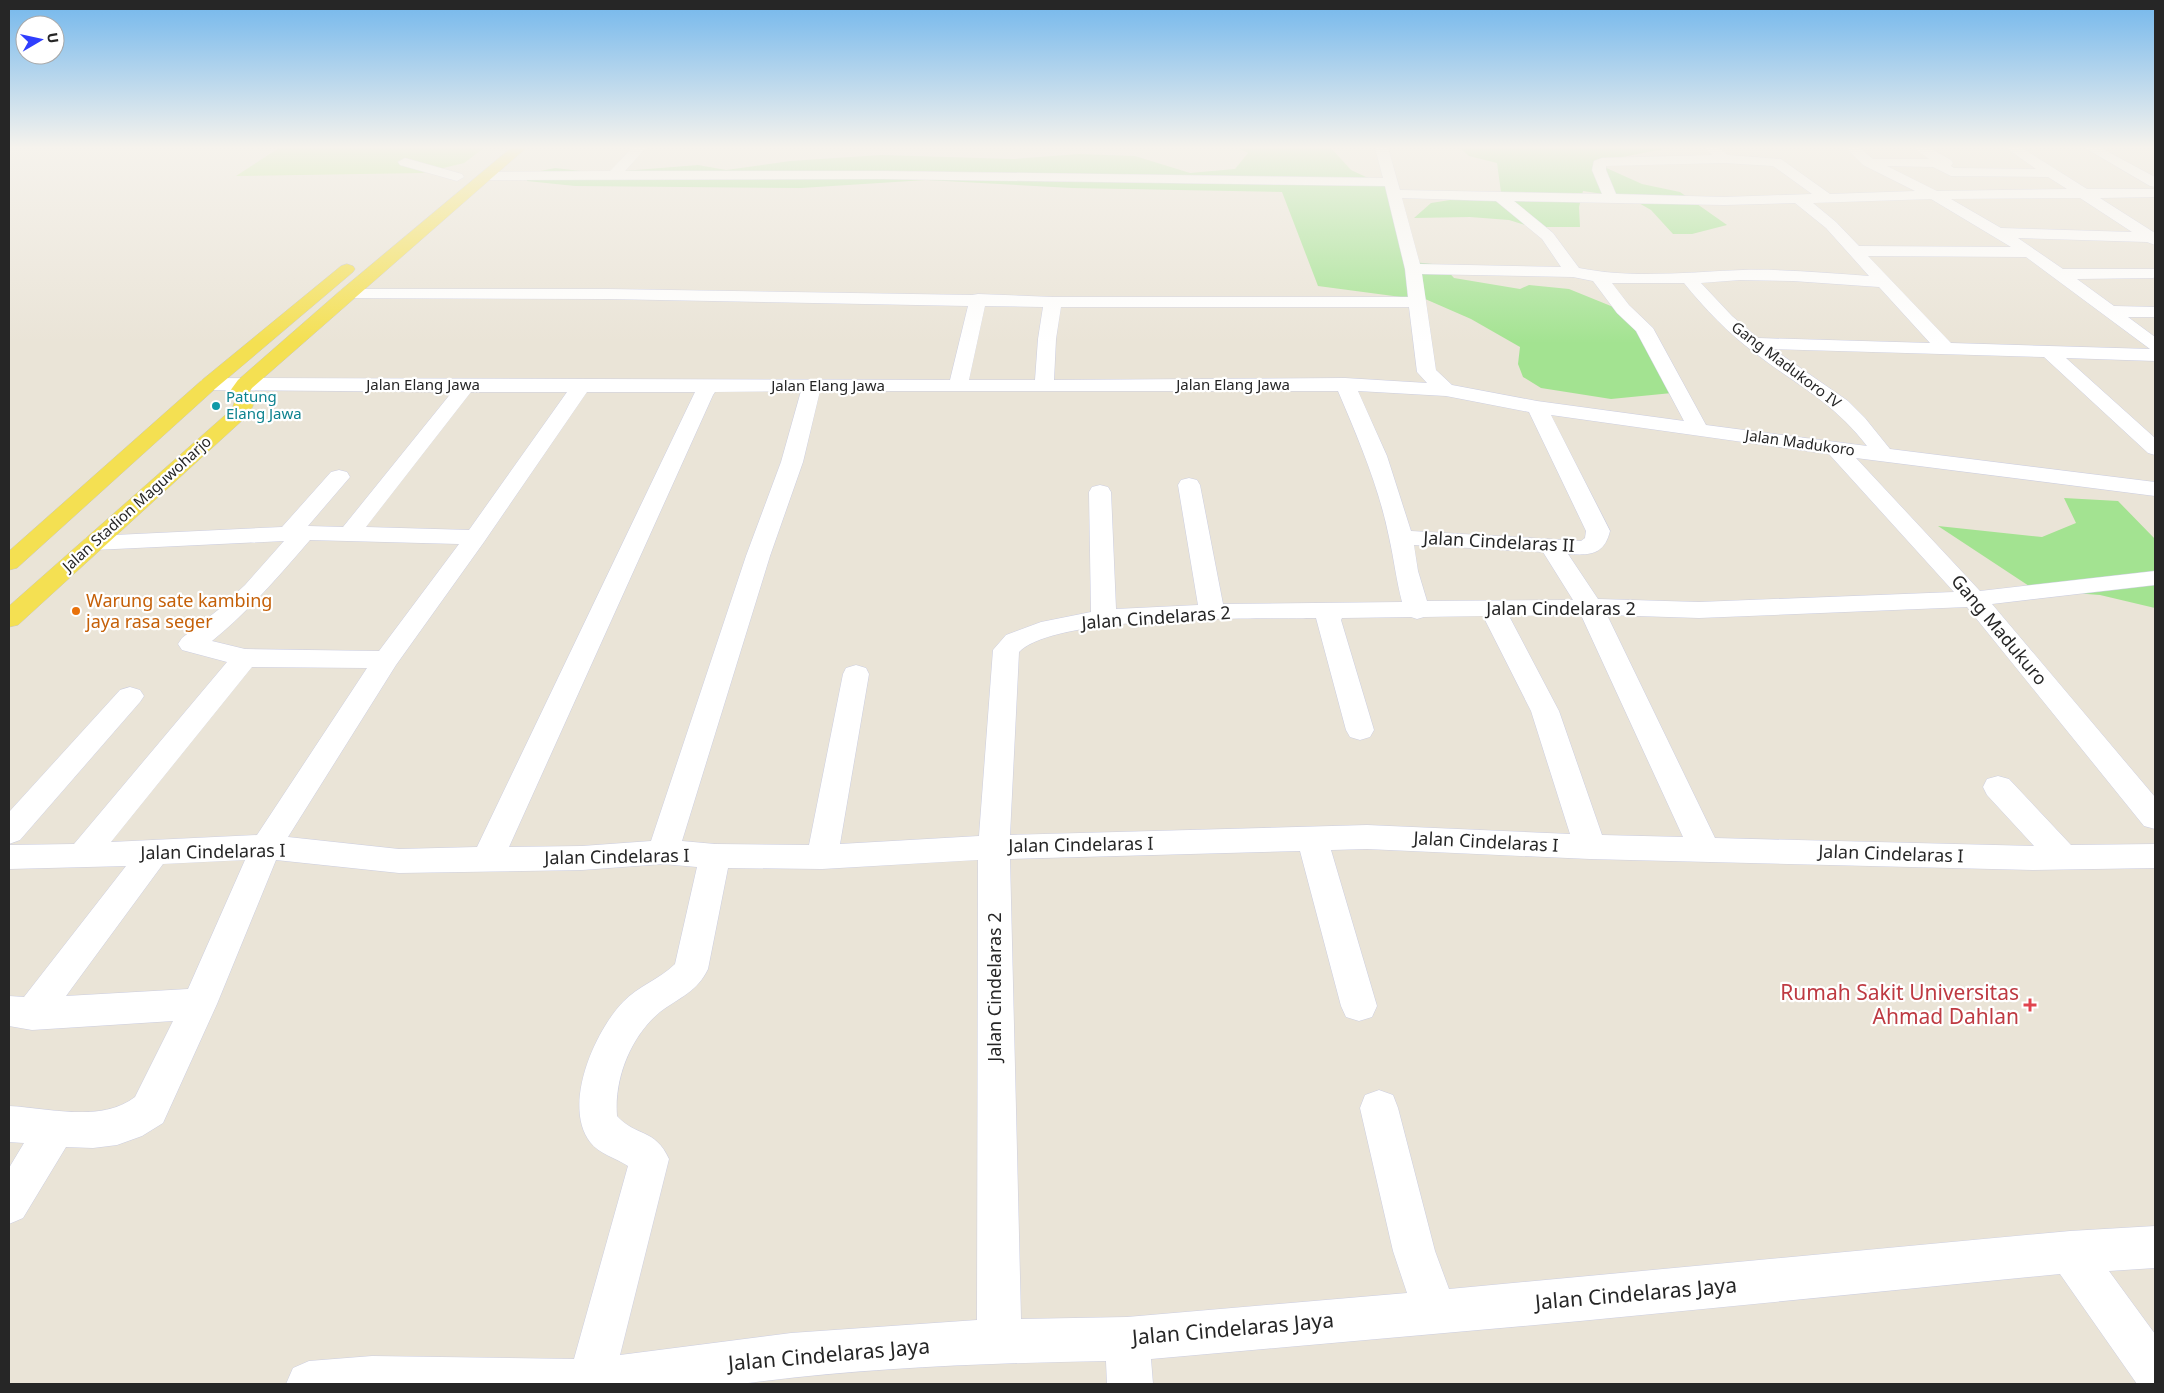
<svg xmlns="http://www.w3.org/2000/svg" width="2164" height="1393" font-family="'Noto Sans',sans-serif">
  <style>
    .green { fill: #a3e391 }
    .pitch { fill: #b8eb8b }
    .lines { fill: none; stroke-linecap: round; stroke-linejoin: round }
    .minor-casing { stroke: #cccee1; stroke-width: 1 }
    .major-casing { stroke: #c7c7c7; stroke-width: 1 }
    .minor { fill: #fff; fill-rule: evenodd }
    .major { fill: #f4e052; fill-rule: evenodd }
    .culture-dot { fill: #0f9aa8; stroke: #fff; stroke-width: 2 }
    .food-dot { fill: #e8710a; stroke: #fff; stroke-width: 2 }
    .health-dot { fill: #e0444e; stroke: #fff; stroke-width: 2 }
    .labels { text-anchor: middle; stroke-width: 4.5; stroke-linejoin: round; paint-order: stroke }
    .far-street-label { font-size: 15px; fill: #262626; stroke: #fff }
    .far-culture-label { font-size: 15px; fill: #0d838f; stroke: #fff; text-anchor: start }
    .street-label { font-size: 18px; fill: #262626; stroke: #fff }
    .food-label { font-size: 18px; fill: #c56008; stroke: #fff; text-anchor: start }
    .near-health-label { font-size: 21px; fill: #be3a42; stroke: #fff; text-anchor: end }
    .near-street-label { font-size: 21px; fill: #262626; stroke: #fff }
  </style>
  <rect width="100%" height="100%" fill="#eae4d7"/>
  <g class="green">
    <path d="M1238,148h93l20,22 43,20 19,72 29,3 12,13 66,11 9,-4 40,4 69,28 34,76 -61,6 -70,-11 -18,-11 -5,-13 2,-17 -49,-28 -55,-24v4l-98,-13 -36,-94 -210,-4 -146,-8 -125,8 -226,-2 -48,-5 -1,-7 29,-6 43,5 100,-8 28,5 64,-9 91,-6 133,4 65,-5 56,2 55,17 45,-4 13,-16z"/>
    <path d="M1460,148h209l-57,11 -10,7 40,18 38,8 47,33 -35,9h-19l-22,-24 -21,-12 -47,-7 -4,16 1,20h-48l-23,-7 -39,-3 -56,1 17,-15 70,-11 -4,-29 -28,-7z"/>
    <path d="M2064,498l54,3 37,38v69l-55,-13 -65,-5 -97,-64 104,11 34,-14z"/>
  </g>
  <path class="pitch" d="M279,148h205l-20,15 -42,10 -186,3z"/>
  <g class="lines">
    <defs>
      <g id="minor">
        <path d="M632,148h14l-21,23h258l500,7 -8,-30h13l12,42 202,4 -10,-24 2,-9 8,-3 110,-3 -6,-7h13l9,7 53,4 49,35 85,-3 -52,-26 -17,-17h14l13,11h56l-15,-11h16l21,12 2,3 -2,3 3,2 82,1 -30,-21h16l65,41h68v8l-55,1 55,35v12l-8,-3 -129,-4 45,31h92v8l-2,1 -76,1 37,27 41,1v10h-27l27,20v24l-89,-3 89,80v17l-7,-2 -104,-96 -271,-8 75,52 17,17 25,31 265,33v14l-299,-38 124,133 175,-20v14l-163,19 163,193v32l-11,-3 -177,-219 -268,11 -92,-3 108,223 319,8 -47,-51 -4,-8 4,-8 11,-3 11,3 62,66 84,-1v24l-122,2 -443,-11 -223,-10 -36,1 46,156 -5,11 -13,4 -13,-4 -5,-11 -41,-155 -290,8 11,460 106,-2 280,-24 -14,-42 -33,-143 5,-13 14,-5 14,5 5,13 37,143 14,38 621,-58 85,-5v42l-46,3 46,63v50h-18l-77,-110 -480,47 -429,38 2,25h-46l-1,-23c-122,2 -245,7 -366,23h-454l7,-16 16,-7 63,-5 202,3 54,-193c-12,-8 -29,-12 -38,-24 -28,-37 5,-111 33,-140 15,-16 37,-23 52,-38l22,-97 -34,-3 -81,6 -183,3 -123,-13 -59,144 -54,119 -21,13 -25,9 -24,3 -27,-1 -43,71 -14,6v-56l15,-25 -15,-1v-36c40,2 92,17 126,-9l38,-76 -141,9 -23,-4v-30l15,1 102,-131 -117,3v-24l65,-1 153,-182 -45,-12 -4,-6 4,-6 36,-28 27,-25 39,-44 -190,9 -8,-2 -4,-5 4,-5 8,-2 188,-9 49,-55 8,-2 8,2 3,5 -42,49 35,1 109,-135 -243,-2 -7,-2 -3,-4 3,-4 7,-2 741,2 18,-74 -360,-7 -267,-1 -3,-4 3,-4 6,-1h261l364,6 6,-1 75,3h355l-3,-28 -20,-83 -502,-7 -397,1 -7,-4 7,-4 124,-1zM1724,163l49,3 39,28 -88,3 -108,-3 -10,-24v-4zM1887,166l46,1 18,9 97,1 19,12 -130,2zM1402,198l94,3 46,38 19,28 -141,-3zM2080,198l52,34 -131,-4 -50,-29zM1931,199l80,48 -152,-1 -23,-24 -23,-19zM1514,201l210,4 71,-2 31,25 43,48c-42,-3 -84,-7 -126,-6 -55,2 -109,9 -164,-2l-26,-35zM1868,256l158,1 124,92 -199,-6zM1422,274l151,3 20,4 24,32 19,18 48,90 -147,-20 -85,-16 -16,-15zM1740,280l53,1 86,6 51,56 -172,-5 -26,-22 -31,-33zM1612,283h72c21,26 44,50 71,70 43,33 77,48 112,93l-161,-21 -53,-97 -24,-23zM985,306l58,1 -5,32 -3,41h-66zM1061,307h348l8,65 10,11 -82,-5 -291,2 2,-41zM801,391l-20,71 -35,94 -95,285 -69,5 -73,1 204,-452 2,-3zM820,391h518c20,47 41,96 51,146 5,22 7,42 13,65l-179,2 -23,-119 -3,-5 -8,-2 -8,2 -3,5 20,120 -82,4 -5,-117 -3,-5 -8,-2 -8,2 -3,5 2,120 -50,10 -35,13 -13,15 -14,186 -139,8 29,-170 -3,-6 -10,-3 -10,3 -3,6 -34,171 -94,-1 -33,-3 88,-285 33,-94zM1358,391l88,5 83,16 57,119 -1,7 -4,3 -170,-10 -24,-75zM471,392h96l-98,138 -103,-3zM587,392h108l-218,455 -78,2 -111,-12 108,-172 88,-123zM1551,415l278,39 125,138 -255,10 -101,-3 -30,-45c21,1 36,2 42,-23zM310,540l149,4 -80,107 -134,-2 -33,-8c37,-30 67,-65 98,-101zM1414,545l129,7 30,48 -146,1 -9,-30zM1581,615l102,222 -81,-2 -43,-124 -50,-95zM1483,616l48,95 39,123 -203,-9 -357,10 9,-183c37,-38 240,-33 297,-34l30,112 4,7 10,3 10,-3 4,-7 -33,-110 1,-2 69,-1 6,2 7,-2zM252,667l115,1 -110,167 -146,7zM245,860l-57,129 -122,7 97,-132zM978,860l-1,460 -186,13 -171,22 49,-196c-14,-31 -33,-22 -52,-43 -3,-38 14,-80 43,-104 20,-15 37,-20 48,-43l20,-101 94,1z"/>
        <path d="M2085,148h16l54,29v10l-5,-1z"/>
        <path d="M405,158l57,16 2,3 -7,4 -57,-16 -2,-3z"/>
        <path d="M130,687l10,3 4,6 -4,6 -120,138 -11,4v-32l111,-122z"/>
      </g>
      <g id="major">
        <path d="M511,148h15l-274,240 -2,3c7,11 3,17 -4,26l-228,208 -9,2v-21l223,-197 3,-9 -5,-9 8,-11 103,-90z"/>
        <path d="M347,264l6,2 2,3 -2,3 -137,116 -199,180 -8,2v-19l193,-171 139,-114z"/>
      </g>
    </defs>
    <use href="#minor" class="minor-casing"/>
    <use href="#major" class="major-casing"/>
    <use href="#minor" class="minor"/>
    <use href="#major" class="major"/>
  </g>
  <linearGradient id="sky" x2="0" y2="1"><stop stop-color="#73b7ec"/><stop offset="0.43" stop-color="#f6f3ed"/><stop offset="1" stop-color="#f6f3ed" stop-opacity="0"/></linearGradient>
  <rect width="2164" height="343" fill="url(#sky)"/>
  <circle class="culture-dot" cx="216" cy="406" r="5"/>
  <circle class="food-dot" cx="76" cy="611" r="5"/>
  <path class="health-dot" d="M2027.5 997.5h5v5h5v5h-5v5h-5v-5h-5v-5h5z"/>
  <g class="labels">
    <g class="far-street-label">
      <text transform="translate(1786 365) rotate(37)" y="5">Gang Madukoro IV</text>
      <text x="423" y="390">Jalan Elang Jawa</text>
      <text x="1233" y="390">Jalan Elang Jawa</text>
      <text x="828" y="391">Jalan Elang Jawa</text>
      <text transform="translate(1800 443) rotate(8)" y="5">Jalan Madukoro</text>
      <text transform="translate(137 504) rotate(-42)" y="5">Jalan Stadion Maguwoharjo</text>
    </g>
    <g class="far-culture-label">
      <text x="226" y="402">Patung<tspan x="226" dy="17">Elang Jawa</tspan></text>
    </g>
    <g class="street-label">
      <text transform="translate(1499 542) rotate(3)" y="6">Jalan Cindelaras II</text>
      <text x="1561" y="615">Jalan Cindelaras 2</text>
      <text transform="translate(1156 618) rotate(-4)" y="6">Jalan Cindelaras 2</text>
      <text transform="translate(1999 630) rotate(50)" y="6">Gang Madukuro</text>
      <text transform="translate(1486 842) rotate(3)" y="6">Jalan Cindelaras I</text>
      <text transform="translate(1081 845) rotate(-1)" y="6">Jalan Cindelaras I</text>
      <text transform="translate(213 852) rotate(-1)" y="6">Jalan Cindelaras I</text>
      <text transform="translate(1891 854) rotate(2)" y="6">Jalan Cindelaras I</text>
      <text transform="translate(617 857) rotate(-1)" y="6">Jalan Cindelaras I</text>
      <text transform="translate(995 987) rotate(-90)" y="6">Jalan Cindelaras 2</text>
    </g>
    <g class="food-label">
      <text x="86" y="607">Warung sate kambing<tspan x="86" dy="21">jaya rasa seger</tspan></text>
    </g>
    <g class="near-health-label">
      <text x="2019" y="1000">Rumah Sakit Universitas<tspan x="2019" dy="24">Ahmad Dahlan</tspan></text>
    </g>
    <g class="near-street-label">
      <text transform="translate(1636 1294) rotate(-5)" y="7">Jalan Cindelaras Jaya</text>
      <text transform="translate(1233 1329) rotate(-5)" y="7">Jalan Cindelaras Jaya</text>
      <text transform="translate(829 1355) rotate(-5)" y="7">Jalan Cindelaras Jaya</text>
    </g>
  </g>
  <rect width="2164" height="1393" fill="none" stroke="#262626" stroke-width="20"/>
  <g transform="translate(40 40) rotate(81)"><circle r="24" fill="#ffffff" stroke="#a8a8a8"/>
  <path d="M0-4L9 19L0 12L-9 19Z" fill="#2f3efe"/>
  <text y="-8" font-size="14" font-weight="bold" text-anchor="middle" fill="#262626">U</text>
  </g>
</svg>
